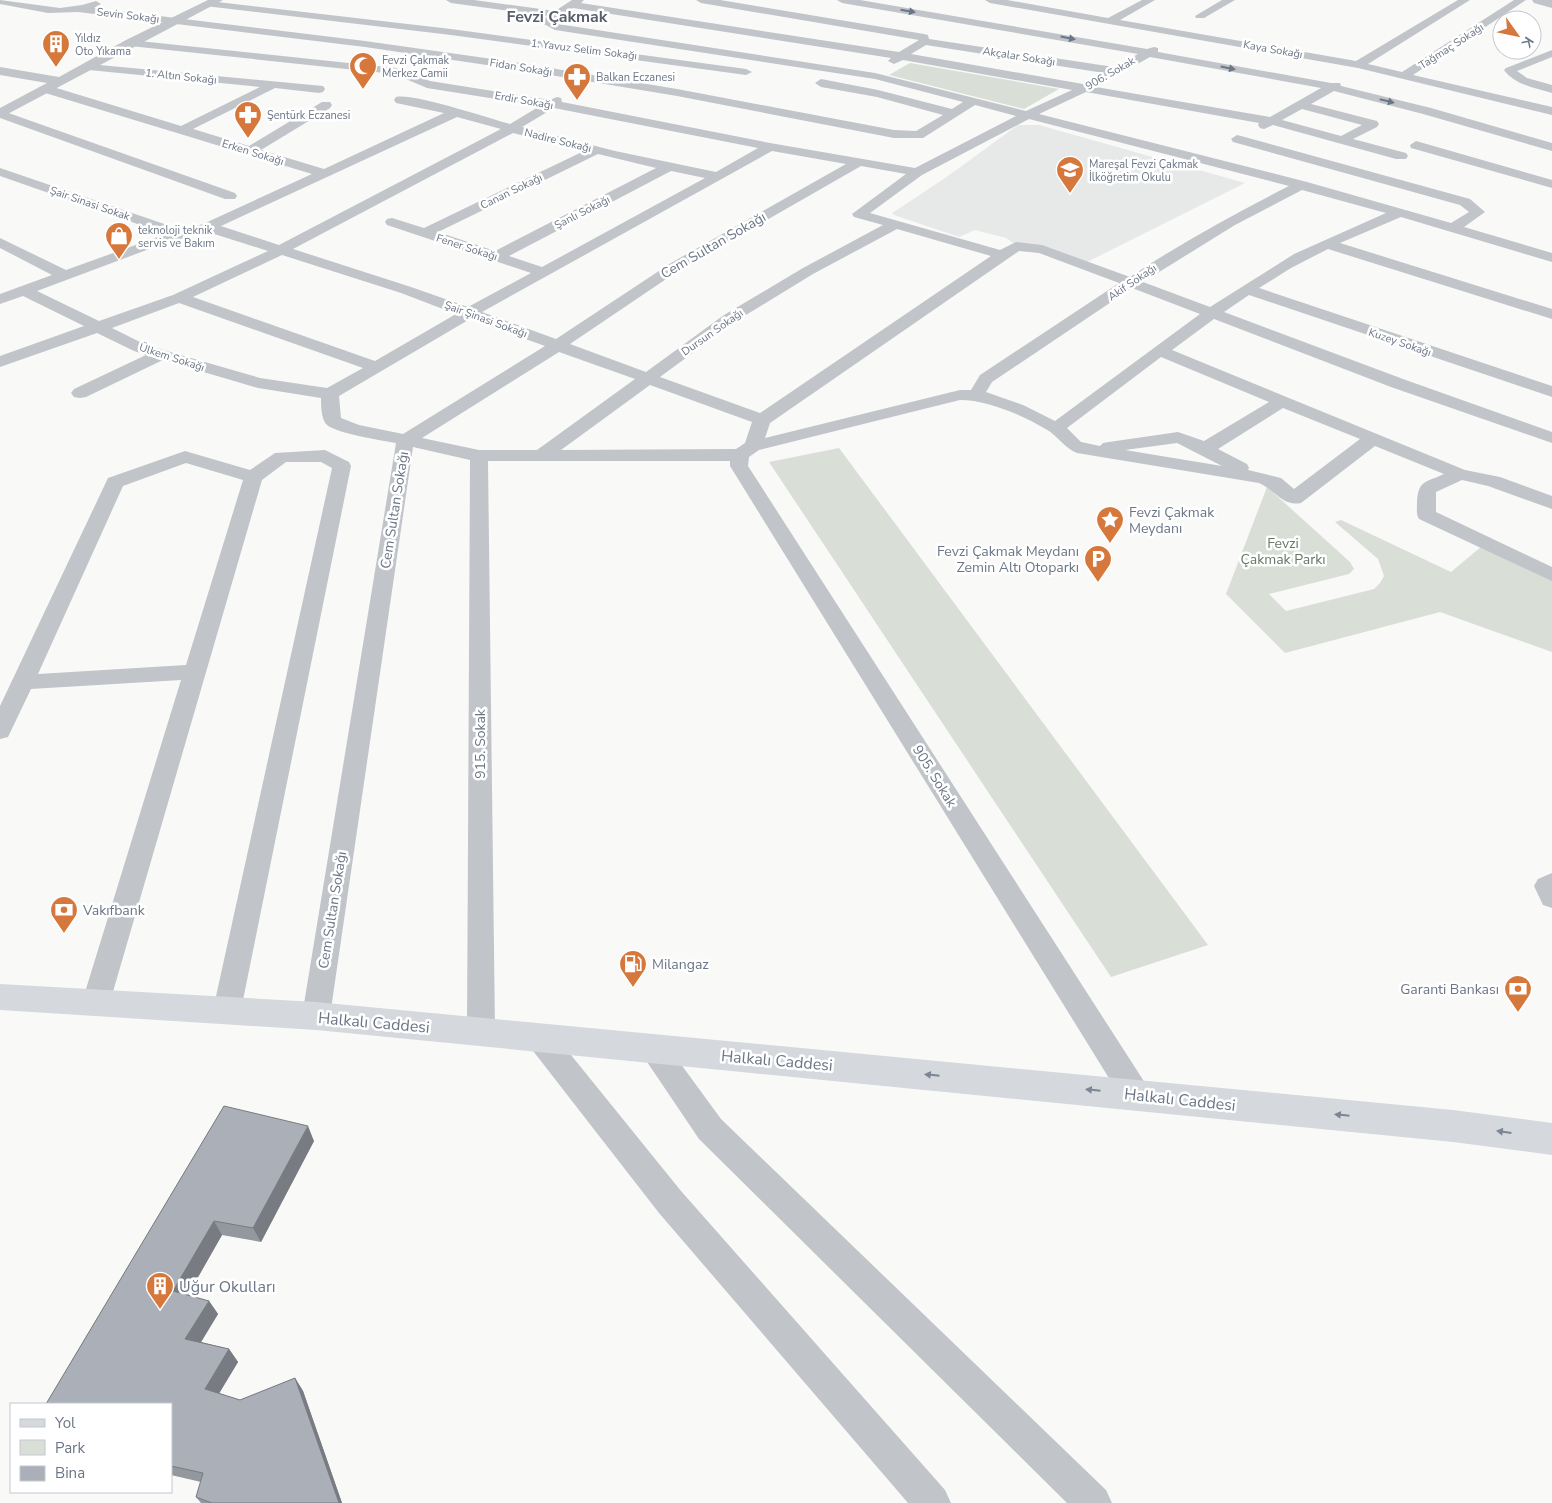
<svg xmlns="http://www.w3.org/2000/svg" width="1552" height="1503" font-family="'Nunito Sans',sans-serif">
  <style>
    .built { fill: #e7e8e8 }
    .green { fill: #d9ded7 }
    .lines { fill: none; stroke-linecap: round; stroke-linejoin: round }
    .minor { fill: #c1c4c9; fill-rule: evenodd }
    .tertiary { fill: #c1c4c9; fill-rule: evenodd }
    .secondary { fill: #d5d9dd; fill-rule: evenodd }
    .wall { fill: #93979e }
    .shaded-wall { fill: #787b81 }
    .building { fill: #abb0b8; stroke: #787b81 }
    .oneway { fill: #6b7686 }
    .oneway2 { fill: #7b8593 }
    .labels { text-anchor: middle; stroke-width: 5; stroke-linejoin: round; paint-order: stroke }
    .far-street-label { font-size: 11px; fill: #6b7686; stroke: #fff }
    .far-poi-label { font-size: 11px; fill: #6b7686; stroke: #fff; text-anchor: start }
    .street-label { font-size: 14px; fill: #6b7686; stroke: #fff }
    .poi-label { font-size: 14px; fill: #6b7686; stroke: #fff; text-anchor: start }
    .park-label { font-size: 14px; fill: #667965; stroke: #fff }
    .far-district-label { font-size: 16px; font-weight: bold; fill: #58606c; stroke: #fff }
    .near-street-label { font-size: 16px; fill: #6b7686; stroke: #fff }
    .near-poi-label { font-size: 16px; fill: #6b7686; stroke: #fff; text-anchor: start }
  </style>
  <rect width="100%" height="100%" fill="#f9f9f8"/>
  <path class="built" d="M1018,125h21l206,58 -160,80 -70,-19 -9,-6 -31,-8 -16,7 -65,-22 -2,-2 11,-7 45,-30z"/>
  <g class="green">
    <path d="M910,63l149,26 -35,20 -135,-34z"/>
    <path d="M839,448l369,497 -97,32 -342,-515z"/>
    <path d="M1267,487l83,75 4,7 -5,5 -80,20 17,17 88,-22 6,-6 4,-7 -6,-17 -43,-37 6,-2 110,52 31,-26 70,34v72l-112,-40 -155,41 -59,-59z"/>
  </g>
  <g class="lines">
    <g class="minor">
      <path d="M0,0l60,8 22,-3 14,-4 5,3 -7,4 271,33 149,21 163,27 217,41 22,1 27,-16 -66,-18 -56,-10 -6,-4 6,-4 57,11 74,19 11,-7 -88,-23 -320,-49 -15,-8 7,-6 -96,-13 -5,-3h28l81,11 17,-11h12l-3,3 318,49 20,-12 -218,-37 -5,-3h24l204,34 4,1 1,4 185,28 24,-13 -296,-51 -5,-3h23l287,49 7,-2 4,1v4l173,31h9l1,3 90,22 121,35v8l-129,-37 -89,-23 -23,13 66,17 2,3 -2,3 -24,12 53,14 2,3 -2,3h-10l-123,-34 -9,4 -4,-1 -2,-3 1,-2 -173,-31 -47,22 268,68 144,41 18,-11 -9,-7 -227,-63 -2,-3 6,-4 4,1 229,63 15,13 -21,15 88,26v9l-151,-45 -61,26 212,66v10l-224,-70 -37,19 -32,20 293,98v11l-303,-102 -25,17 179,67 149,53v11l-161,-56 -177,-68 -42,31 293,120 35,7 52,19v13l-64,-23 -26,-6 -26,12v20l116,55v14l-133,-62c-3,-5 -2,-9 -2,-16 1,-23 8,-20 27,-29l-69,-28 -74,57c-18,4 -27,-14 -42,-20l-182,-30c-12,-5 -18,-15 -28,-22 -24,-15 -61,-31 -89,-31l-201,50 -10,7 -1,9 399,620 4,9 -4,9 -11,4 -11,-4 -395,-638v-5h-242l7,571 -4,9 -10,3 -10,-3 -4,-9 3,-572 -57,-13 -83,569 -4,8 -10,4 -10,-4 -4,-8 94,-573c-17,-3 -57,-9 -69,-18 -6,-5 -6,-21 -6,-27l-63,-10 -95,-28 -77,37 -6,1 -6,-1 -3,-4 3,-4 72,-34 -12,-4 -37,-18 -97,34v-11l84,-30 -61,-30 -23,8v-10l52,-19 -52,-27v-10l66,32 100,-36 -166,-58v-8l182,62 21,-6 109,-50 -270,-82 -2,-3 2,-3h8l131,40 79,-39 -171,-17 -6,-3 6,-3 234,22 2,3 -2,3 -4,1 -44,-5 -82,41 56,17 73,-44h8l2,3 -2,3 -69,42 63,19 120,-56 -48,-10 -2,-3 2,-3c18,-4 91,21 114,27l30,-18 -113,-18 -33,-14 -264,-28 -5,-3 5,-3 266,28 34,13 120,19 7,-3 4,1 1,4 208,41 145,25 101,-52 -41,-11 -52,33h-29l-217,-42 -163,-27 -149,-22 -287,-35 -30,1 -48,-9zM573,8l318,50 -3,3 6,3 9,-4 169,30 -46,21 -151,-38 -317,-49 -5,-2zM926,45l178,28 -21,11 -172,-30zM1150,57l171,31 -51,29 -174,-30zM554,108l204,40 -42,24 -101,-21 -93,-24zM1302,109l60,16 -21,11 -59,-16zM457,117l44,12 -222,116 -58,-19zM1029,119l260,67c-55,28 -108,57 -159,91l-88,-32 -26,-3 -16,8 -130,-37 52,-38zM513,133l71,18 -160,77 -32,-10 -5,1 -2,3 2,3 144,48 -63,34 -57,-20 -118,-38zM772,151l74,13 -175,99 -115,76 -74,-27zM598,154l58,14 -161,83 -57,-19zM861,166l45,8 -54,40 2,3 29,8 -80,43 -79,47 -78,57 -76,-28 111,-75zM671,171l34,7 -163,89 -33,-11zM1302,190l84,23 -92,41 -84,53 -67,-25 92,-57zM897,229l94,27 -231,157 -100,-36 76,-56 77,-47zM208,232l60,19 -95,44 -74,26 -62,-30 131,-49zM1019,251l20,2 80,30 -139,92 -9,15h-11l-195,48 5,-15zM282,255l119,38 55,21 -81,47 -182,-64zM1132,288l68,26 -145,107 -32,-16 -37,-13 6,-10zM179,303l184,65 -36,20 -67,-10 -114,-33 -34,-17zM470,319l75,27 -142,88 -44,-9 -18,-7 -2,-22zM559,352l76,27 -98,71h-58l-57,-12zM1161,357l108,45 -65,39 -26,-9 -69,10 -6,1 -3,3 -19,-4 -14,-14zM650,385l102,37 -7,21 -9,6 -175,1zM1283,408l77,31 -66,50 -13,-11 -33,-8 1,-2 -2,-4 -29,-15zM1177,443l45,23 -97,-16z"/>
      <path d="M985,0h22l101,18 34,-18h13l-35,20 236,41 102,-61h12l-102,64 34,8 112,-72h12l-113,75 139,32v8l-194,-47 -368,-65z"/>
      <path d="M1222,0h13l-31,18h-8l-1,-2z"/>
      <path d="M209,1l242,28 295,40 6,3 -6,3 -295,-40 -246,-29 -1,-2 1,-2z"/>
      <path d="M1552,50v7l-35,14 10,7 25,7v8c-17,-5 -37,-8 -48,-23l2,-2z"/>
      <path d="M0,110l235,83 2,3 -2,3h-10l-225,-81z"/>
      <path d="M1416,141l136,39v8l-141,-40 -1,-3z"/>
      <path d="M325,450l24,12 2,4 -110,544 -4,8 -10,4 -10,-4 -4,-8 119,-542 -11,-6h-35l-24,18 -152,522 -4,8 -10,4 -10,-4 -4,-8 99,-322 -150,9 -23,48 -8,2v-33l108,-228 77,-27 65,19 25,-17zM186,463l57,17 -57,185 -148,9 85,-188z"/>
      <path d="M1552,873v35l-9,-3 -9,-19 4,-7z"/>
      <path d="M540,1026l10,3 131,162 264,299 6,13h-43l-249,-290 -129,-166 -4,-9 4,-9z"/>
      <path d="M654,1038l10,3 57,78 385,371 6,13h-45l-368,-364 -60,-89 5,-9z"/>
    </g>
    <g class="tertiary">
      <path d="M208,0h15l-223,118v-10l47,-25 -47,-8v-8l59,10 67,-37z"/>
      <path d="M1532,0h20v8l-18,-5z"/>
    </g>
    <path class="secondary" d="M0,984l316,18 1137,108 99,13v32l-99,-13 -1137,-112 -316,-20z"/>
  </g>
  <path class="wall" d="M224,1106l90,35 -53,101 -39,-7 -34,60 21,6 9,13 -17,28 28,7 9,13 -19,31 21,7 55,-22 8,13 39,112h-141l-5,-6 5,-15 -30,-7v-71h-125z"/>
  <g class="shaded-wall">
    <path d="M308,1126l6,15 -53,101 -8,-14z"/>
    <path d="M214,1221l8,14 -40,70 -9,-14z"/>
    <path d="M209,1301l9,13 -23,38 -10,-13z"/>
    <path d="M229,1349l9,13 -24,40 -9,-13z"/>
    <path d="M295,1378l8,13 39,112h-3z"/>
  </g>
  <path class="building" d="M224,1106l84,20 -55,102 -39,-7 -41,70 36,10 -24,38 44,10 -24,40 35,11 55,-22 44,125h-127l-16,-6 7,-24 -32,-7v-62h-125z"/>
  <defs><path id="oneway-solid" d="M-6-.8H1V-3.2L6.5 0L1 3.2V.8H-6Z" transform="scale(1.25)"/></defs>
  <g class="oneway">
    <use href="#oneway-solid" transform="translate(908 11) rotate(9)"/>
    <use href="#oneway-solid" transform="translate(1068 38) rotate(11)"/>
    <use href="#oneway-solid" transform="translate(1228 68) rotate(11)"/>
    <use href="#oneway-solid" transform="translate(1387 101) rotate(14)"/>
  </g>
  <g class="oneway2">
    <use href="#oneway-solid" transform="translate(932 1075) rotate(-174)"/>
    <use href="#oneway-solid" transform="translate(1093 1090) rotate(-174)"/>
    <use href="#oneway-solid" transform="translate(1342 1115) rotate(-174)"/>
    <use href="#oneway-solid" transform="translate(1504 1132) rotate(-172)"/>
  </g>
  <defs>
    <symbol id="building-pin" viewBox="-11 -11 22 30"><path d="M0 17L-7.5 6A9.5 9.5 0 1 1 7.5 6Z" fill="#d6783b" stroke="#fff"/><path d="M-4-6H4V6H1V3H-1V6H-4ZM-2.5-4.3h1.7v1.8h-1.7ZM.8-4.3h1.7v1.8H.8ZM-2.5-1h1.7V.8h-1.7ZM.8-1h1.7V.8H.8Z" fill="#fff"/></symbol>
    <symbol id="mosque-pin" viewBox="-11 -11 22 30"><path d="M0 17L-7.5 6A9.5 9.5 0 1 1 7.5 6Z" fill="#d6783b" stroke="#fff"/><path d="M3.5-4.9A6 6 0 1 0 3.5 4.9A5 5 0 1 1 3.5-4.9Z" fill="#fff"/></symbol>
    <symbol id="pharmacy-pin" viewBox="-11 -11 22 30"><path d="M0 17L-7.5 6A9.5 9.5 0 1 1 7.5 6Z" fill="#d6783b" stroke="#fff"/><path d="M-2-6h4v4h4v4h-4v4h-4v-4h-4v-4h4Z" fill="#fff"/></symbol>
    <symbol id="school-pin" viewBox="-11 -11 22 30"><path d="M0 17L-7.5 6A9.5 9.5 0 1 1 7.5 6Z" fill="#d6783b" stroke="#fff"/><path d="M0-5L7-2L0 1L-7-2ZM-4 1L0 2.5L4 1V4Q0 6-4 4Z" fill="#fff"/></symbol>
    <symbol id="shop-pin" viewBox="-11 -11 22 30"><path d="M0 17L-7.5 6A9.5 9.5 0 1 1 7.5 6Z" fill="#d6783b" stroke="#fff"/><path d="M-5-2.5h2.3a2.7 3.5 0 0 1 5.4 0H5L5.5 6h-11ZM-1.5-2.5h3a1.5 2.3 0 0 0-3 0Z" fill="#fff"/></symbol>
    <symbol id="sight-pin" viewBox="-11 -11 22 30"><path d="M0 17L-7.5 6A9.5 9.5 0 1 1 7.5 6Z" fill="#d6783b" stroke="#fff"/><path d="M0-6L1.8-2.2L6-1.7L2.9 1.2L3.7 5.4L0 3.3L-3.7 5.4L-2.9 1.2L-6-1.7L-1.8-2.2Z" fill="#fff"/></symbol>
    <symbol id="parking-pin" viewBox="-11 -11 22 30"><path d="M0 17L-7.5 6A9.5 9.5 0 1 1 7.5 6Z" fill="#d6783b" stroke="#fff"/><path d="M-3.5-5.5H1a3.5 3.5 0 0 1 0 7H-1V5.5H-3.5ZM-1-3.4V-.6H.8a1.4 1.4 0 0 0 0-2.8Z" fill="#fff"/></symbol>
    <symbol id="bank-pin" viewBox="-11 -11 22 30"><path d="M0 17L-7.5 6A9.5 9.5 0 1 1 7.5 6Z" fill="#d6783b" stroke="#fff"/><path d="M-6-4H6V4H-6ZM0-2.3a2.3 2.3 0 1 0 0 4.6a2.3 2.3 0 1 0 0-4.6Z" fill="#fff"/></symbol>
    <symbol id="fuel-pin" viewBox="-11 -11 22 30"><path d="M0 17L-7.5 6A9.5 9.5 0 1 1 7.5 6Z" fill="#d6783b" stroke="#fff"/><path d="M-5.5-6h7V0h2V4h1.3V-2.5L3-4.5l.8-.8L6-3V5H2.5V1h-1V6h-7ZM-4.2-4.7v3.2H.2V-4.7Z" fill="#fff"/></symbol>
  </defs>
  <g fill-rule="evenodd">
    <use href="#building-pin" x="40" y="28" width="32" height="43"/>
    <use href="#mosque-pin" x="347" y="50" width="32" height="43"/>
    <use href="#pharmacy-pin" x="561" y="61" width="32" height="43"/>
    <use href="#pharmacy-pin" x="232" y="99" width="32" height="43"/>
    <use href="#school-pin" x="1054" y="154" width="32" height="43"/>
    <use href="#shop-pin" x="103" y="220" width="32" height="43"/>
    <use href="#sight-pin" x="1094" y="504" width="32" height="43"/>
    <use href="#parking-pin" x="1082" y="543" width="32" height="43"/>
    <use href="#bank-pin" x="48" y="894" width="32" height="43"/>
    <use href="#fuel-pin" x="617" y="948" width="32" height="43"/>
    <use href="#bank-pin" x="1502" y="973" width="32" height="43"/>
    <use href="#building-pin" x="144" y="1270" width="32" height="43"/>
  </g>
  <g class="labels">
    <g class="far-street-label">
      <text transform="translate(128 15) rotate(7)" y="4">Sevin Sokağı</text>
      <text transform="translate(1451 46) rotate(-33)" y="4">Tağmaç Sokağı</text>
      <text transform="translate(584 49) rotate(7)" y="4">1. Yavuz Selim Sokağı</text>
      <text transform="translate(1273 49) rotate(10)" y="4">Kaya Sokağı</text>
      <text transform="translate(1019 56) rotate(9)" y="4">Akçalar Sokağı</text>
      <text transform="translate(521 67) rotate(9)" y="4">Fidan Sokağı</text>
      <text transform="translate(1110 73) rotate(-30)" y="4">906. Sokak</text>
      <text transform="translate(181 76) rotate(6)" y="4">1. Altın Sokağı</text>
      <text transform="translate(524 100) rotate(10)" y="4">Erdir Sokağı</text>
      <text transform="translate(558 140) rotate(14)" y="4">Nadire Sokağı</text>
      <text transform="translate(253 152) rotate(17)" y="4">Erken Sokağı</text>
      <text transform="translate(511 191) rotate(-26)" y="4">Canan Sokağı</text>
      <text transform="translate(90 203) rotate(19)" y="4">Şair Sinasi Sokak</text>
      <text transform="translate(582 212) rotate(-27)" y="4">Şanlı Sokağı</text>
      <text transform="translate(467 247) rotate(18)" y="4">Fener Sokağı</text>
      <text transform="translate(1132 282) rotate(-34)" y="4">Akif Sokağı</text>
      <text transform="translate(486 319) rotate(20)" y="4">Şair Şinasi Sokağı</text>
      <text transform="translate(712 332) rotate(-35)" y="4">Dursun Sokağı</text>
      <text transform="translate(1400 342) rotate(19)" y="4">Kuzey Sokağı</text>
      <text transform="translate(172 357) rotate(18)" y="4">Ülkem Sokağı</text>
    </g>
    <g class="far-poi-label">
      <text x="75" y="42">Yıldız<tspan x="75" dy="13">Oto Yıkama</tspan></text>
      <text x="382" y="64">Fevzi Çakmak<tspan x="382" dy="13">Merkez Camii</tspan></text>
      <text x="596" y="81">Balkan Eczanesi</text>
      <text x="267" y="119">Şentürk Eczanesi</text>
      <text x="1089" y="168">Mareşal Fevzi Çakmak<tspan x="1089" dy="13">İlköğretim Okulu</tspan></text>
      <text x="138" y="234">teknoloji teknik<tspan x="138" dy="13">servis ve Bakım</tspan></text>
    </g>
    <g class="street-label">
      <text transform="translate(713 245) rotate(-30)" y="5">Cem Sultan Sokağı</text>
      <text transform="translate(394 510) rotate(-81)" y="5">Cem Sultan Sokağı</text>
      <text transform="translate(480 744) rotate(-90)" y="5">915. Sokak</text>
      <text transform="translate(935 776) rotate(58)" y="5">905. Sokak</text>
      <text transform="translate(332 910) rotate(-81)" y="5">Cem Sultan Sokağı</text>
    </g>
    <g class="poi-label">
      <text x="1129" y="517">Fevzi Çakmak<tspan x="1129" dy="16">Meydanı</tspan></text>
      <text x="1079" y="556" text-anchor="end">Fevzi Çakmak Meydanı<tspan x="1079" dy="16">Zemin Altı Otoparkı</tspan></text>
      <text x="83" y="915">Vakıfbank</text>
      <text x="652" y="969">Milangaz</text>
      <text x="1499" y="994" text-anchor="end">Garanti Bankası</text>
    </g>
    <g class="park-label">
      <text x="1283" y="548">Fevzi<tspan x="1283" dy="16">Çakmak Parkı</tspan></text>
    </g>
    <g class="far-district-label">
      <text x="557" y="22">Fevzi Çakmak</text>
    </g>
    <g class="near-street-label">
      <text transform="translate(374 1022) rotate(5)" y="6">Halkalı Caddesi</text>
      <text transform="translate(777 1060) rotate(5)" y="6">Halkalı Caddesi</text>
      <text transform="translate(1180 1099) rotate(6)" y="6">Halkalı Caddesi</text>
    </g>
    <g class="near-poi-label">
      <text x="179" y="1292">Uğur Okulları</text>
    </g>
  </g>
  <rect x="10" y="1403" width="162" height="90" fill="#ffffff" stroke="#c4c8cf"/>
  <rect x="20" y="1419" width="25" height="8" fill="#d5d9dd" stroke="#c4c8cf"/>
  <text x="55" y="1428" font-size="15" fill="#6b7686">Yol</text>
  <rect x="20" y="1440" width="25" height="15" fill="#d9ded7" stroke="#c4c8cf"/>
  <text x="55" y="1453" font-size="15" fill="#6b7686">Park</text>
  <rect x="20" y="1466" width="25" height="15" fill="#abb0b8" stroke="#c4c8cf"/>
  <text x="55" y="1478" font-size="15" fill="#6b7686">Bina</text>
  <g transform="translate(1517 35) rotate(123)"><circle r="24" fill="#ffffff" stroke="#c4c8cf"/>
  <path d="M0-4L9 19L0 12L-9 19Z" fill="#d6783b"/>
  <text y="-8" font-size="14" font-weight="bold" text-anchor="middle" fill="#6b7686">K</text>
  </g>
</svg>
